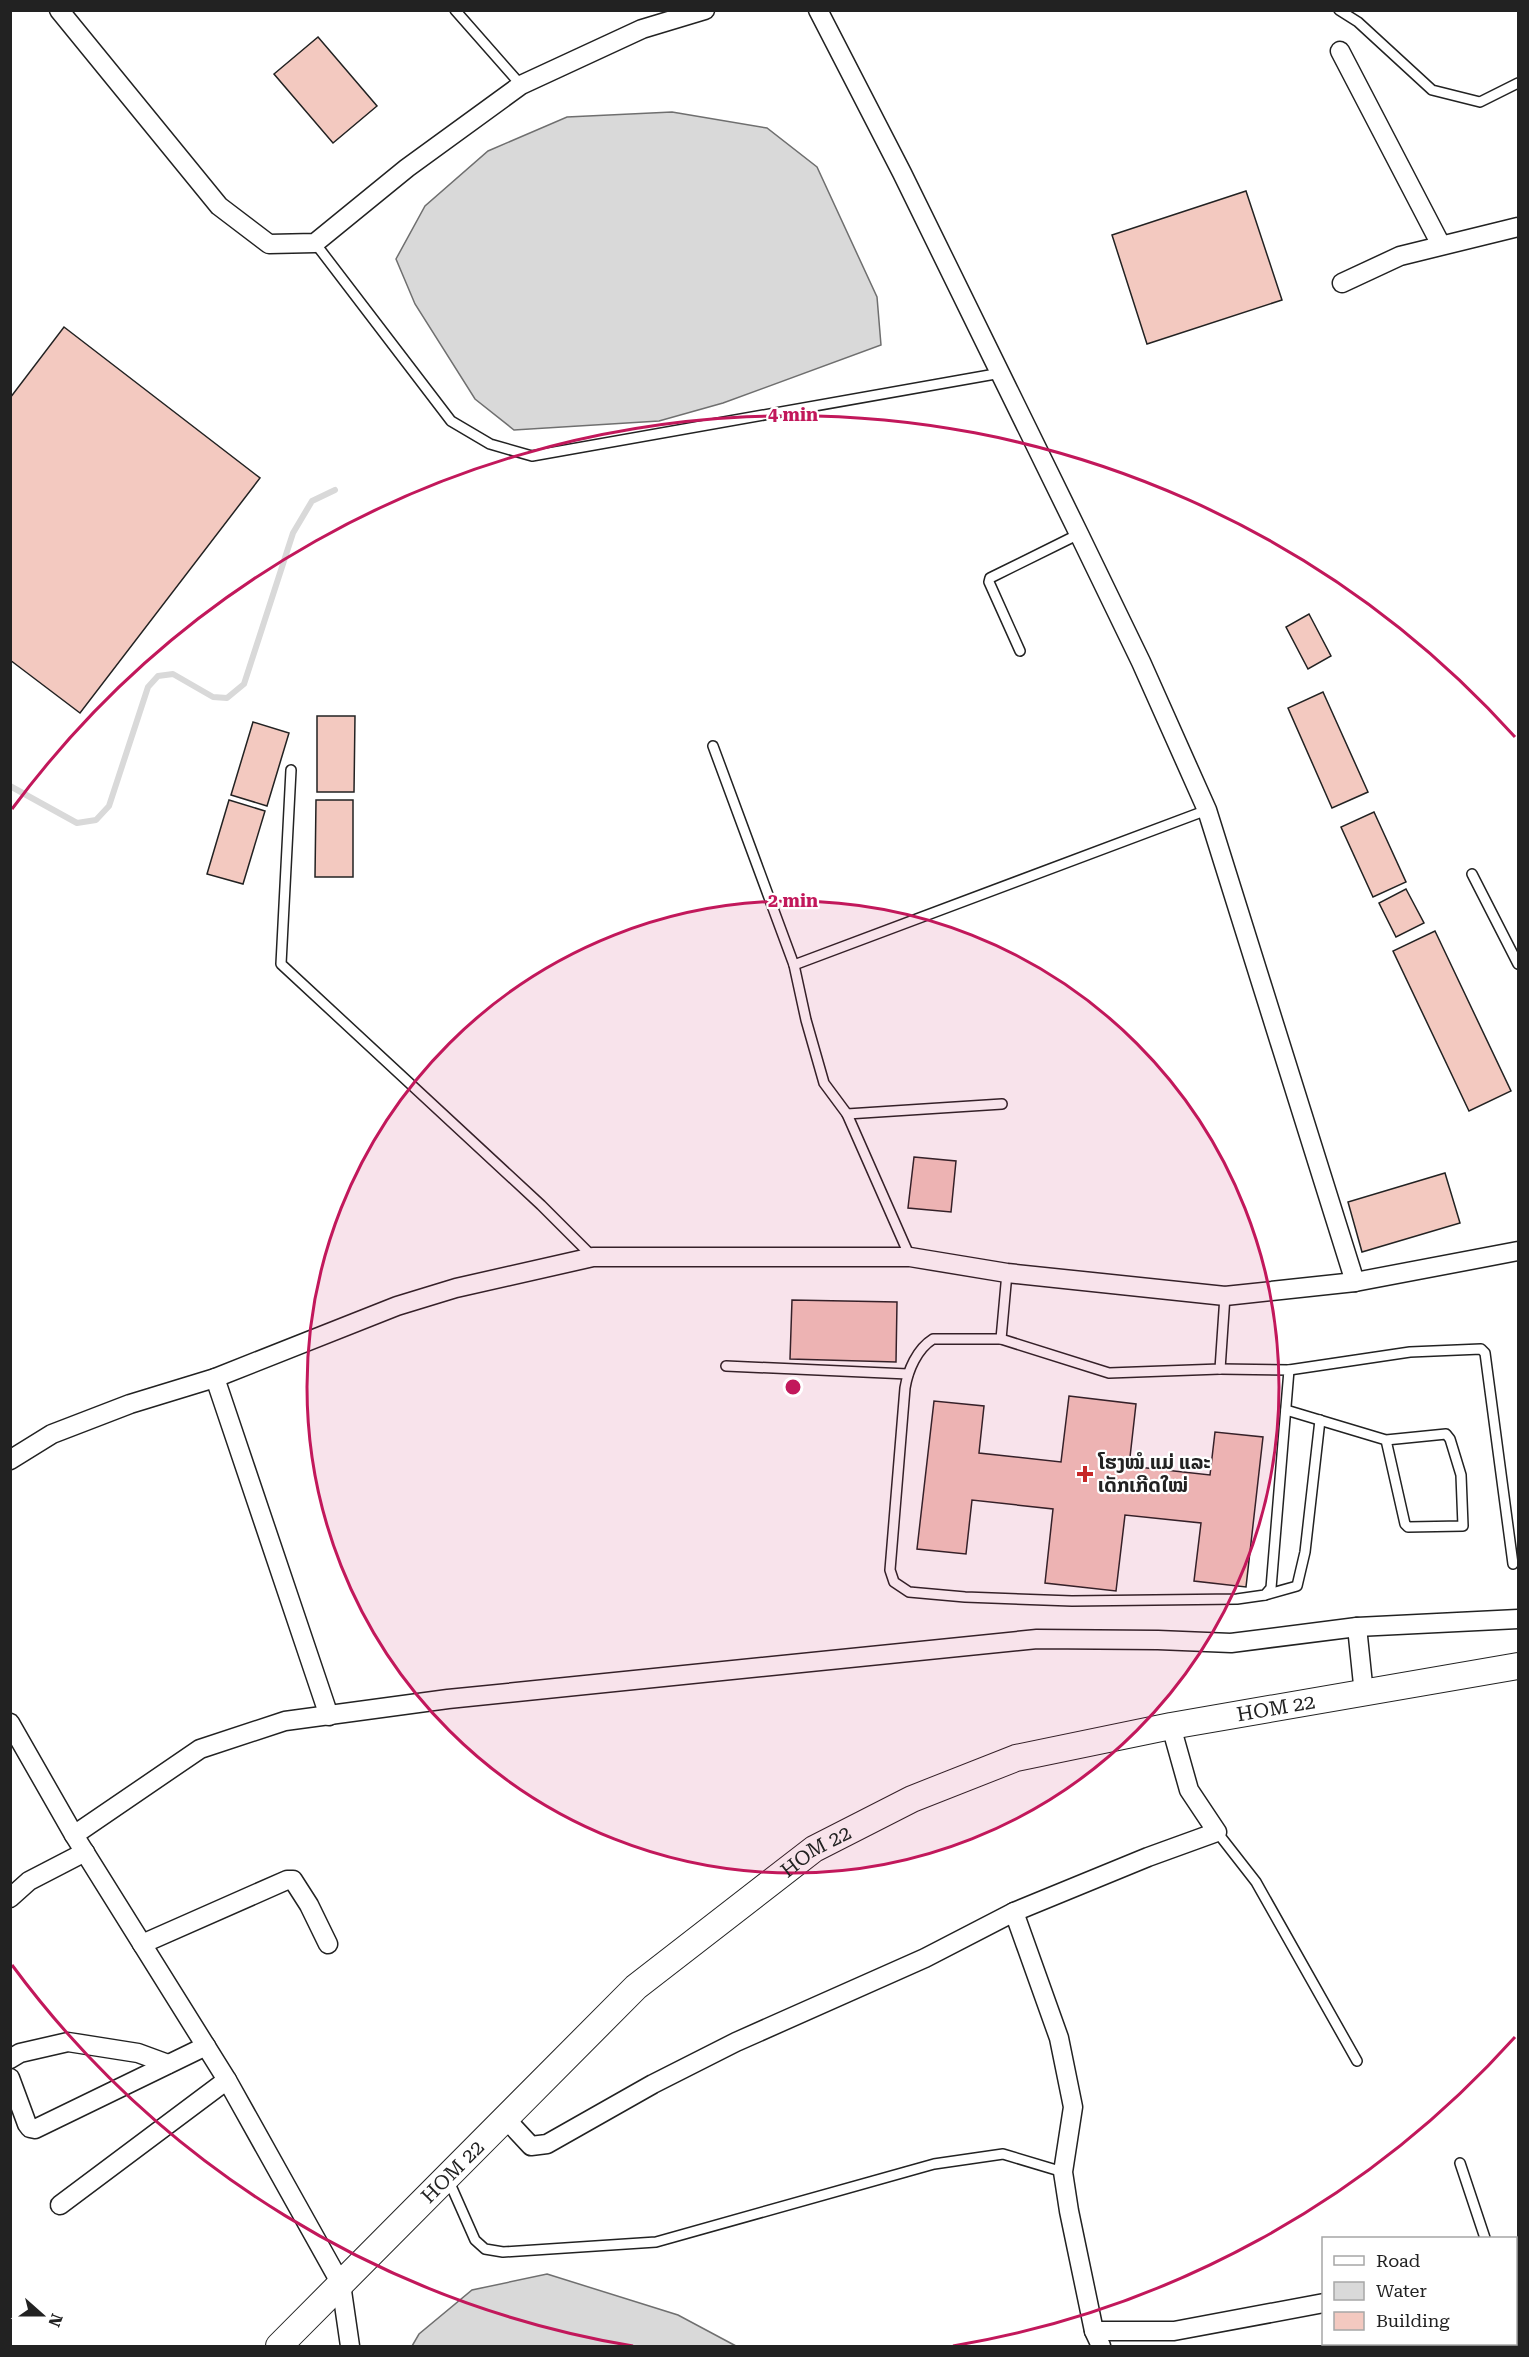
<svg xmlns="http://www.w3.org/2000/svg" width="1529" height="2357" font-family="'Roboto Serif','Noto Sans Lao',serif">
  <style>
    .water { fill: #d9d9d9; stroke: #6f6f6f; stroke-width: 1.5 }
    .lines { fill: none; stroke-linecap: round; stroke-linejoin: round }
    .stream { stroke: #d9d9d9; stroke-width: 6 }
    .building { fill: #f3c9c0; stroke: #222; stroke-width: 1.5 }
    .lane-casing { stroke: #222; stroke-width: 12 }
    .street-casing { stroke: #222; stroke-width: 21 }
    .secondary-casing { stroke: #222; stroke-width: 28 }
    .lane { stroke: #fff; stroke-width: 9 }
    .street { stroke: #fff; stroke-width: 18 }
    .secondary { stroke: #fff; stroke-width: 26 }
    .ring { fill: none; stroke: #c2185b; stroke-width: 3 }
    .poi-dot { fill: #c62828; stroke: #fff; stroke-width: 2 }
    .labels { text-anchor: middle; stroke-width: 4.5; stroke-linejoin: round; paint-order: stroke }
    .poi-label { font-size: 20px; font-weight: bold; fill: #222; stroke: #fff; text-anchor: start }
    .street-label { font-size: 20px; fill: #222; stroke: #fff }
    .centre { fill: #c2185b; stroke: #fff; stroke-width: 3 }
    .ring-label { font-size: 18px; text-anchor: middle; font-weight: bold; fill: #c2185b; stroke: #fff; stroke-width: 4.5; stroke-linejoin: round; paint-order: stroke }
  </style>
  <rect width="100%" height="100%" fill="#fff"/>
  <g class="water">
    <path d="M672,112l95,16 50,39 60,130 4,48 -158,58 -64,18 -145,9 -39,-31 -60,-95 -19,-45 29,-53 63,-55 79,-34z"/>
    <path d="M547,2274l131,41 58,31h-324l7,-12 53,-44z"/>
  </g>
  <g class="lines">
    <path class="stream" d="M10,786l67,37 19,-3 13,-14 39,-119 10,-11 15,-2 40,23 14,1 17,-14 49,-151 19,-32 23,-11"/>
  </g>
  <g class="building">
    <path d="M318,37l59,69 -44,37 -59,-69z"/>
    <path d="M1246,191l36,109 -135,44 -35,-109z"/>
    <path d="M64,327l196,151 -180,235 -70,-53v-262z"/>
    <path d="M1309,614l22,42 -23,13 -22,-42z"/>
    <path d="M1323,692l45,100 -36,16 -44,-100z"/>
    <path d="M317,716h38l-1,76h-37z"/>
    <path d="M253,722l36,11 -22,73 -36,-11z"/>
    <path d="M229,800l36,11 -22,73 -36,-10z"/>
    <path d="M316,800h37v77h-38z"/>
    <path d="M1374,812l32,70 -33,15 -32,-70z"/>
    <path d="M1406,889l18,34 -28,14 -17,-34z"/>
    <path d="M1435,931l76,160 -42,20 -76,-160z"/>
    <path d="M914,1157l42,4 -5,51 -43,-4z"/>
    <path d="M1445,1173l15,50 -98,29 -14,-50z"/>
    <path d="M792,1300l105,2 -1,60 -106,-3z"/>
    <path d="M1069,1396l67,8 -7,62 81,9 5,-43 48,5 -17,150 -52,-6 7,-58 -76,-8 -9,76 -71,-8 8,-74 -81,-9 -6,54 -49,-5 17,-148 50,5 -5,47 82,9z"/>
  </g>
  <g class="lines">
    <defs>
      <g id="lane">
        <path d="M455,10l66,75"/>
        <path d="M1339,10l19,12 74,68 48,12 38,-19"/>
        <path d="M315,243l136,178 39,23 42,12 469,-83"/>
        <path d="M1020,651l-31,-69 1,-4 89,-44"/>
        <path d="M713,746l81,219 12,55 18,63 23,31 63,143"/>
        <path d="M291,770l-10,194 260,241 52,52"/>
        <path d="M1472,874l46,90"/>
        <path d="M794,965l413,-155"/>
        <path d="M847,1114l155,-10"/>
        <path d="M1007,1273l-6,66 108,34 111,-4 5,-73"/>
        <path d="M1001,1339h-68c-16,10 -25,31 -28,49l-15,182 4,12 15,10 56,5 107,4 165,-2 28,-4 6,-7 18,-218 -69,-1"/>
        <path d="M726,1366l182,8"/>
        <path d="M1289,1370l121,-18 71,-3 4,4 28,211"/>
        <path d="M1286,1410l100,30 19,84 3,3 55,-1 -2,-51 -11,-36 -4,-5 -60,6"/>
        <path d="M1265,1595l32,-9 8,-34 15,-132"/>
        <path d="M1217,1832l39,50 101,179"/>
        <path d="M1460,2163l25,75"/>
        <path d="M448,2179l27,61 10,9 18,3 153,-10 278,-78 69,-10 60,18"/>
      </g>
      <g id="street">
        <path d="M59,10l160,196 50,38 46,-1 92,-75 114,-83 121,-56 63,-19"/>
        <path d="M818,10l84,163 177,361 62,128 66,148 148,472"/>
        <path d="M1340,51l101,194"/>
        <path d="M1342,283l58,-27 118,-29"/>
        <path d="M215,1378l114,338"/>
        <path d="M10,1460l42,-26 78,-30 85,-26 182,-72 59,-18 137,-31h317l97,16 218,23 130,-14 163,-31"/>
        <path d="M1357,1627l7,67"/>
        <path d="M10,1723l64,112 153,245 114,204 9,62"/>
        <path d="M74,1835l126,-86 85,-28 163,-22 589,-60 121,1 73,3 126,-16 161,-8"/>
        <path d="M10,1898l19,-17 56,-29"/>
        <path d="M1014,1912l45,126 14,69 -10,65 6,39 25,120 7,15"/>
        <path d="M142,1944l145,-64h6l16,25 19,39"/>
        <path d="M10,2059l10,-6 48,-11 70,11 30,11"/>
        <path d="M10,2078l17,46 3,4 5,1 171,-83"/>
        <path d="M505,2118l26,28 16,-2 106,-60 83,-42 189,-84 89,-46 134,-55 69,-25 -28,-42 -18,-64"/>
        <path d="M60,2205l167,-125"/>
        <path d="M1516,2265h2"/>
        <path d="M1094,2331h80l150,-28"/>
      </g>
      <g id="secondary">
        <path id="s1" d="M279,2346l357,-359 178,-138 98,-50 104,-41 155,-32 347,-60"/>
      </g>
    </defs>
    <use href="#lane" class="lane-casing"/>
    <use href="#street" class="street-casing"/>
    <use href="#secondary" class="secondary-casing"/>
    <use href="#lane" class="lane"/>
    <use href="#street" class="street"/>
    <use href="#secondary" class="secondary"/>
  </g>
  <circle cx="793" cy="1387" r="486" fill="#c2185b" fill-opacity=".12"/>
  <g class="ring">
    <circle cx="793" cy="1387" r="486"/>
    <path d="M1515 2037A972 972 0 0 1 953 2346M633 2346A972 972 0 0 1 12 1965M12 809A972 972 0 0 1 1515 737"/>
  </g>
  <path class="poi-dot" d="M1082 1465h6v6h6v6h-6v6h-6v-6h-6v-6h6z"/>
  <g class="labels">
    <g class="poi-label">
      <text x="1098" y="1469">ໂຮງໝໍ ແມ່ ແລະ<tspan x="1098" dy="23">ເດັກເກີດໃໝ່</tspan></text>
    </g>
    <g class="street-label">
      <text dy="7" stroke="none"><textPath href="#s1" startOffset="1218">HOM 22</textPath></text>
      <text dy="7" stroke="none"><textPath href="#s1" startOffset="732">HOM 22</textPath></text>
      <text dy="7" stroke="none"><textPath href="#s1" startOffset="246">HOM 22</textPath></text>
    </g>
  </g>
  <circle cx="793" cy="1387" r="9" class="centre"/>
  <g class="ring-label">
    <text x="793" y="421">4 min</text>
    <text x="793" y="907">2 min</text>
  </g>
  <rect width="1529" height="2357" fill="none" stroke="#222222" stroke-width="24"/>
  <rect x="1322" y="2237" width="195" height="108" fill="#ffffff" stroke="#a7a7a7" stroke-width="1.5"/>
  <rect x="1334" y="2256" width="30" height="9" fill="#ffffff" stroke="#a7a7a7" stroke-width="1.5"/>
  <text x="1376" y="2267" font-size="18" fill="#222222">Road</text>
  <rect x="1334" y="2282" width="30" height="18" fill="#d9d9d9" stroke="#a7a7a7" stroke-width="1.5"/>
  <text x="1376" y="2297" font-size="18" fill="#222222">Water</text>
  <rect x="1334" y="2312" width="30" height="18" fill="#f3c9c0" stroke="#a7a7a7" stroke-width="1.5"/>
  <text x="1376" y="2327" font-size="18" fill="#222222">Building</text>
  <g transform="translate(42 2315) rotate(111)" stroke="#ffffff" stroke-width="4.5" paint-order="stroke">
  <path d="M0-4.5L10 22L0 15L-10 22Z" fill="#222222"/>
  <text y="-9" font-size="16" font-weight="bold" text-anchor="middle" fill="#222222">N</text>
  </g>
</svg>
